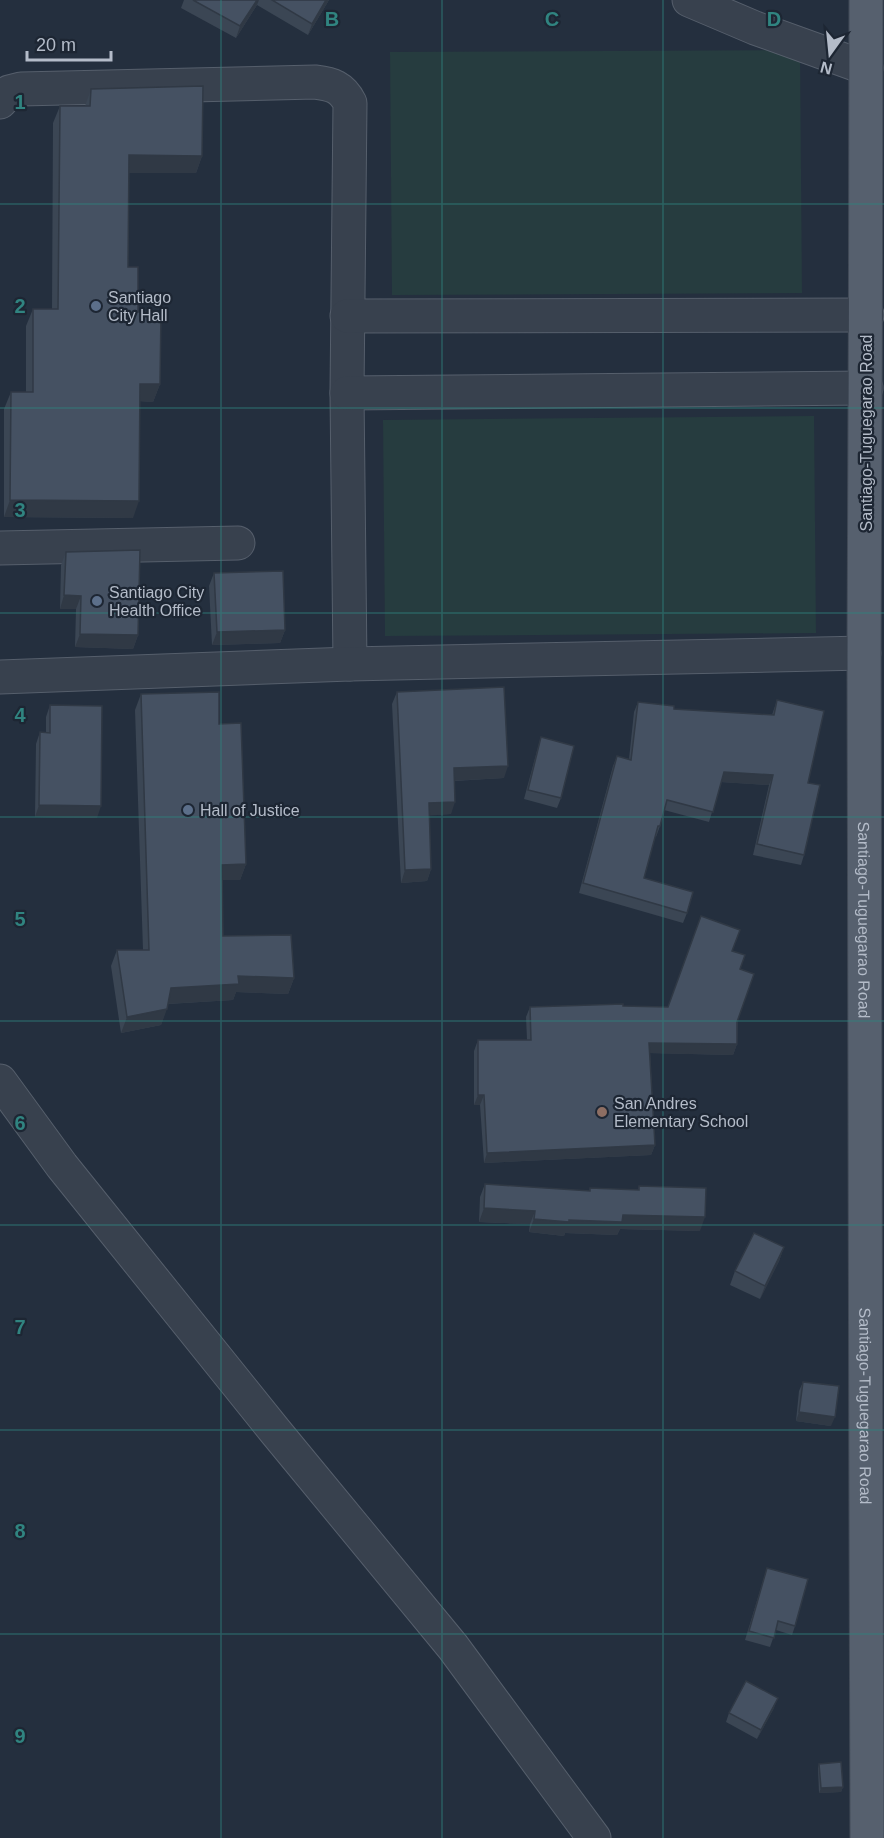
<svg xmlns="http://www.w3.org/2000/svg" width="884" height="1838" font-family="Helvetica,sans-serif">
  <style>
    .green { fill: #263c3f }
    .lines { fill: none; stroke-linecap: round; stroke-linejoin: round }
    .minor-casing { stroke: #565f6c; stroke-width: 35 }
    .major-casing { stroke: #414a57; stroke-width: 35 }
    .minor { stroke: #38414e; stroke-width: 33 }
    .major { stroke: #56606e; stroke-width: 33 }
    .wall { fill: #3b4654 }
    .shaded-wall { fill: #303945 }
    .building { fill: #455162; stroke: #303945; stroke-width: 1.5 }
    .grid { fill: none; stroke: #308480; stroke-width: 1.5; stroke-opacity: 0.55 }
    .service-dot { fill: #5c6f8a; stroke: #1d2633; stroke-width: 2 }
    .education-dot { fill: #8d6e63; stroke: #1d2633; stroke-width: 2 }
    .labels { text-anchor: middle; stroke-width: 4.5; stroke-linejoin: round; paint-order: stroke }
    .poi-label { font-size: 16px; fill: #b4bcc9; stroke: #1d2633; text-anchor: start }
    .street-label { font-size: 16px; fill: #b4bcc9; stroke: #1d2633 }
    .grid-label { font-size: 20px; text-anchor: middle; font-weight: bold; fill: #308480; stroke: #1d2633; stroke-width: 4.5; stroke-linejoin: round; paint-order: stroke }
  </style>
  <rect width="100%" height="100%" fill="#242f3e"/>
  <g class="green">
    <path d="M800,50l2,243 -410,2 -2,-243z"/>
    <path d="M814,416l2,217 -431,3 -2,-216z"/>
  </g>
  <g class="lines">
    <defs>
      <g id="minor">
        <path d="M689,0l66,28 111,40"/>
        <path d="M0,102l9,-10 12,-3 294,-7c17,2 27,5 35,21l-3,290 3,271"/>
        <path d="M347,316l520,-1"/>
        <path d="M347,393l519,-5"/>
        <path d="M0,548l238,-5"/>
        <path d="M0,677l350,-13 514,-11"/>
        <path d="M0,1081l62,85 213,265 178,216 141,191"/>
      </g>
      <g id="major">
        <path id="s1" d="M866,0c1,219 -2,437 -2,656 0,394 2,788 3,1182"/>
      </g>
    </defs>
    <use href="#minor" class="minor-casing"/>
    <use href="#major" class="major-casing"/>
    <use href="#minor" class="minor"/>
    <use href="#major" class="major"/>
  </g>
  <g class="wall">
    <path d="M184,0h145l-21,35 -51,-30 -21,33 -55,-30z"/>
    <path d="M91,89l111,67 -6,17h-67l-1,94 10,45 22,72 -7,18 -13,-1 -7,117 -129,-1v-108l7,-17h15v-66l7,-17h19l1,-186 7,-17h25z"/>
    <path d="M66,552l72,83 -5,14 -58,-2 1,-38h-16l1,-44z"/>
    <path d="M214,573l71,57 -5,13 -68,2 -3,-59z"/>
    <path d="M397,692l107,86 -50,3 -3,33 -22,1 2,54 -4,12 -26,2 -9,-179z"/>
    <path d="M141,694l78,30 27,140 -6,16h-18l1,56 71,42 -6,16 -52,-2 -3,8 -65,4 -7,21 -40,8 -10,-67 6,-16h26l-8,-240z"/>
    <path d="M777,700l31,83 -4,72 -3,10 -48,-10 16,-70 -48,-3 -12,40 -45,-12 -4,16 -4,11 -1,-1 -11,42 43,35 -4,10 -104,-30 34,-127 4,-10 12,3 5,-47 4,-10 36,7 98,6z"/>
    <path d="M50,705l47,113 -62,-1 1,-73 4,-12h6v-15z"/>
    <path d="M541,737l20,61 -4,10 -33,-9 14,-52z"/>
    <path d="M732,951l8,18 -3,75 -4,11 -83,-2 5,92 -4,10 -167,8 -4,-58h-6v-54l4,-11h49l-1,-23 4,-10h138z"/>
    <path d="M485,1184l104,7 1,-3 48,2 1,-4 61,45 -80,-2 -3,6 -52,-2 -1,3 -35,-4 1,-8 -51,-2 1,-25z"/>
    <path d="M784,1247l-5,14 -19,38 -30,-14 5,-14z"/>
    <path d="M803,1382l28,44 -35,-5 3,-30z"/>
    <path d="M767,1568l28,58 -3,9 -16,-5 -6,17 -25,-7z"/>
    <path d="M774,1708l-17,31 -31,-17 3,-9z"/>
    <path d="M819,1764l24,23 -2,5 -22,1 -1,-25z"/>
  </g>
  <g class="shaded-wall">
    <path d="M257,0h2l-2,5 -21,33 4,-12z"/>
    <path d="M326,0h3l-21,35 4,-11z"/>
    <path d="M129,155l73,1 -6,17h-73z"/>
    <path d="M140,384h20l-7,18 -19,-1z"/>
    <path d="M10,500l129,1 -6,17 -129,-1z"/>
    <path d="M64,595l17,1 -5,13h-16z"/>
    <path d="M285,630l-5,13 -68,2 5,-13z"/>
    <path d="M80,634l58,1 -5,14 -58,-2z"/>
    <path d="M508,766l-4,12 -55,3 5,-13z"/>
    <path d="M724,772l49,3 -4,10 -49,-3z"/>
    <path d="M455,802l-4,12 -27,2 5,-13z"/>
    <path d="M39,805l62,1 -4,12 -62,-1z"/>
    <path d="M246,864l-6,16h-24l6,-15z"/>
    <path d="M431,869l-4,12 -26,2 4,-13z"/>
    <path d="M238,976l56,2 -6,16 -52,-2 -3,8 -68,4 6,-16z"/>
    <path d="M167,1009l-6,16 -40,8 6,-16z"/>
    <path d="M649,1043l88,1 -4,11 -88,-2z"/>
    <path d="M478,1095h6l-4,10h-6z"/>
    <path d="M655,1145l-4,10 -167,8 3,-10z"/>
    <path d="M484,1208l51,3 -5,13 -51,-2z"/>
    <path d="M623,1215l82,2 -5,14 -80,-2 -3,6 -52,-2 -1,3 -35,-4 5,-13 35,1z"/>
    <path d="M784,1247l-5,14 -19,38 5,-13z"/>
    <path d="M799,1412l36,5 -4,9 -35,-5z"/>
    <path d="M778,1698l-4,10 -17,31 4,-9z"/>
    <path d="M843,1787l-2,5 -22,1 2,-5z"/>
  </g>
  <g class="building">
    <path d="M193,0h64l-17,26z"/>
    <path d="M272,0h54l-14,24z"/>
    <path d="M203,86l-1,70 -73,-1 -1,112h10v45h23l-1,72h-20l-1,117 -129,-1 1,-108h22v-83h25l2,-203h30l1,-17z"/>
    <path d="M140,550l-2,85 -58,-1 1,-38 -17,-1 2,-43z"/>
    <path d="M283,571l2,59 -68,2 -3,-59z"/>
    <path d="M504,687l4,79 -54,2 1,34 -26,1 2,66 -26,1 -8,-178z"/>
    <path d="M219,692v32l22,-1 5,141 -24,1 1,71 68,-1 3,43 -56,-2 1,8 -68,4 -4,21 -40,8 -10,-67h32l-8,-256z"/>
    <path d="M777,700l47,11 -16,72 12,2 -16,70 -47,-11 16,-69 -49,-3 -11,40 -46,-12 -7,26h-2l-14,52 49,14 -6,21 -104,-30 34,-127 14,4 7,-58 36,4v3l100,6z"/>
    <path d="M50,705l52,1 -1,100 -62,-1 1,-73 10,1z"/>
    <path d="M541,737l33,9 -13,52 -33,-8z"/>
    <path d="M701,916l39,14 -8,21 13,4 -5,14 14,5 -17,48v22l-88,-1 6,102 -168,8 -3,-58h-6v-55h53l-1,-33 93,-3v2l45,1z"/>
    <path d="M485,1184l105,7v-3l49,2v-4l67,2 -1,29 -82,-2 -1,7 -53,-2v2l-35,-3 1,-8 -51,-3z"/>
    <path d="M754,1233l30,14 -19,39 -30,-15z"/>
    <path d="M803,1382l36,4 -4,31 -36,-5z"/>
    <path d="M767,1568l41,11 -13,47 -17,-5 -4,17 -25,-7z"/>
    <path d="M746,1681l32,17 -17,32 -32,-17z"/>
    <path d="M841,1762l2,25 -22,1 -2,-24z"/>
  </g>
  <path class="grid" d="M221,0v1838M442,0v1838M663,0v1838M0,204h884M0,408h884M0,613h884M0,817h884M0,1021h884M0,1225h884M0,1430h884M0,1634h884"/>
  <g class="service-dot">
    <circle cx="96" cy="306" r="6"/>
    <circle cx="97" cy="601" r="6"/>
    <circle cx="188" cy="810" r="6"/>
  </g>
  <circle class="education-dot" cx="602" cy="1112" r="6"/>
  <g class="labels">
    <g class="poi-label">
      <text x="108" y="303">Santiago<tspan x="108" dy="18">City Hall</tspan></text>
      <text x="109" y="598">Santiago City<tspan x="109" dy="18">Health Office</tspan></text>
      <text x="200" y="816">Hall of Justice</text>
      <text x="614" y="1109">San Andres<tspan x="614" dy="18">Elementary School</tspan></text>
    </g>
    <g class="street-label">
      <text transform="translate(866 433) rotate(-90)" y="6">Santiago-Tuguegarao Road</text>
      <text dy="6" stroke="none"><textPath href="#s1" startOffset="920">Santiago-Tuguegarao Road</textPath></text>
      <text dy="6" stroke="none"><textPath href="#s1" startOffset="1406">Santiago-Tuguegarao Road</textPath></text>
    </g>
  </g>
  <g class="grid-label">
    <text x="332" y="26">B</text>
    <text x="552" y="26">C</text>
    <text x="774" y="26">D</text>
    <text x="20" y="109">1</text>
    <text x="20" y="313">2</text>
    <text x="20" y="517">3</text>
    <text x="20" y="722">4</text>
    <text x="20" y="926">5</text>
    <text x="20" y="1130">6</text>
    <text x="20" y="1334">7</text>
    <text x="20" y="1538">8</text>
    <text x="20" y="1743">9</text>
  </g>
  <g transform="translate(830 54) rotate(195)" stroke="#1d2633" stroke-width="4.5" paint-order="stroke">
  <path d="M0-4.5L10 22L0 15L-10 22Z" fill="#b4bcc9"/>
  <text y="-9" font-size="16" font-weight="bold" text-anchor="middle" fill="#b4bcc9">N</text>
  </g>
  <path d="M27 51v9h84v-9" fill="none" stroke="#b4bcc9" stroke-width="3"/>
  <text x="36" y="51" font-size="18" fill="#b4bcc9" stroke="#1d2633" stroke-width="4.5" paint-order="stroke">20 m</text>
</svg>
